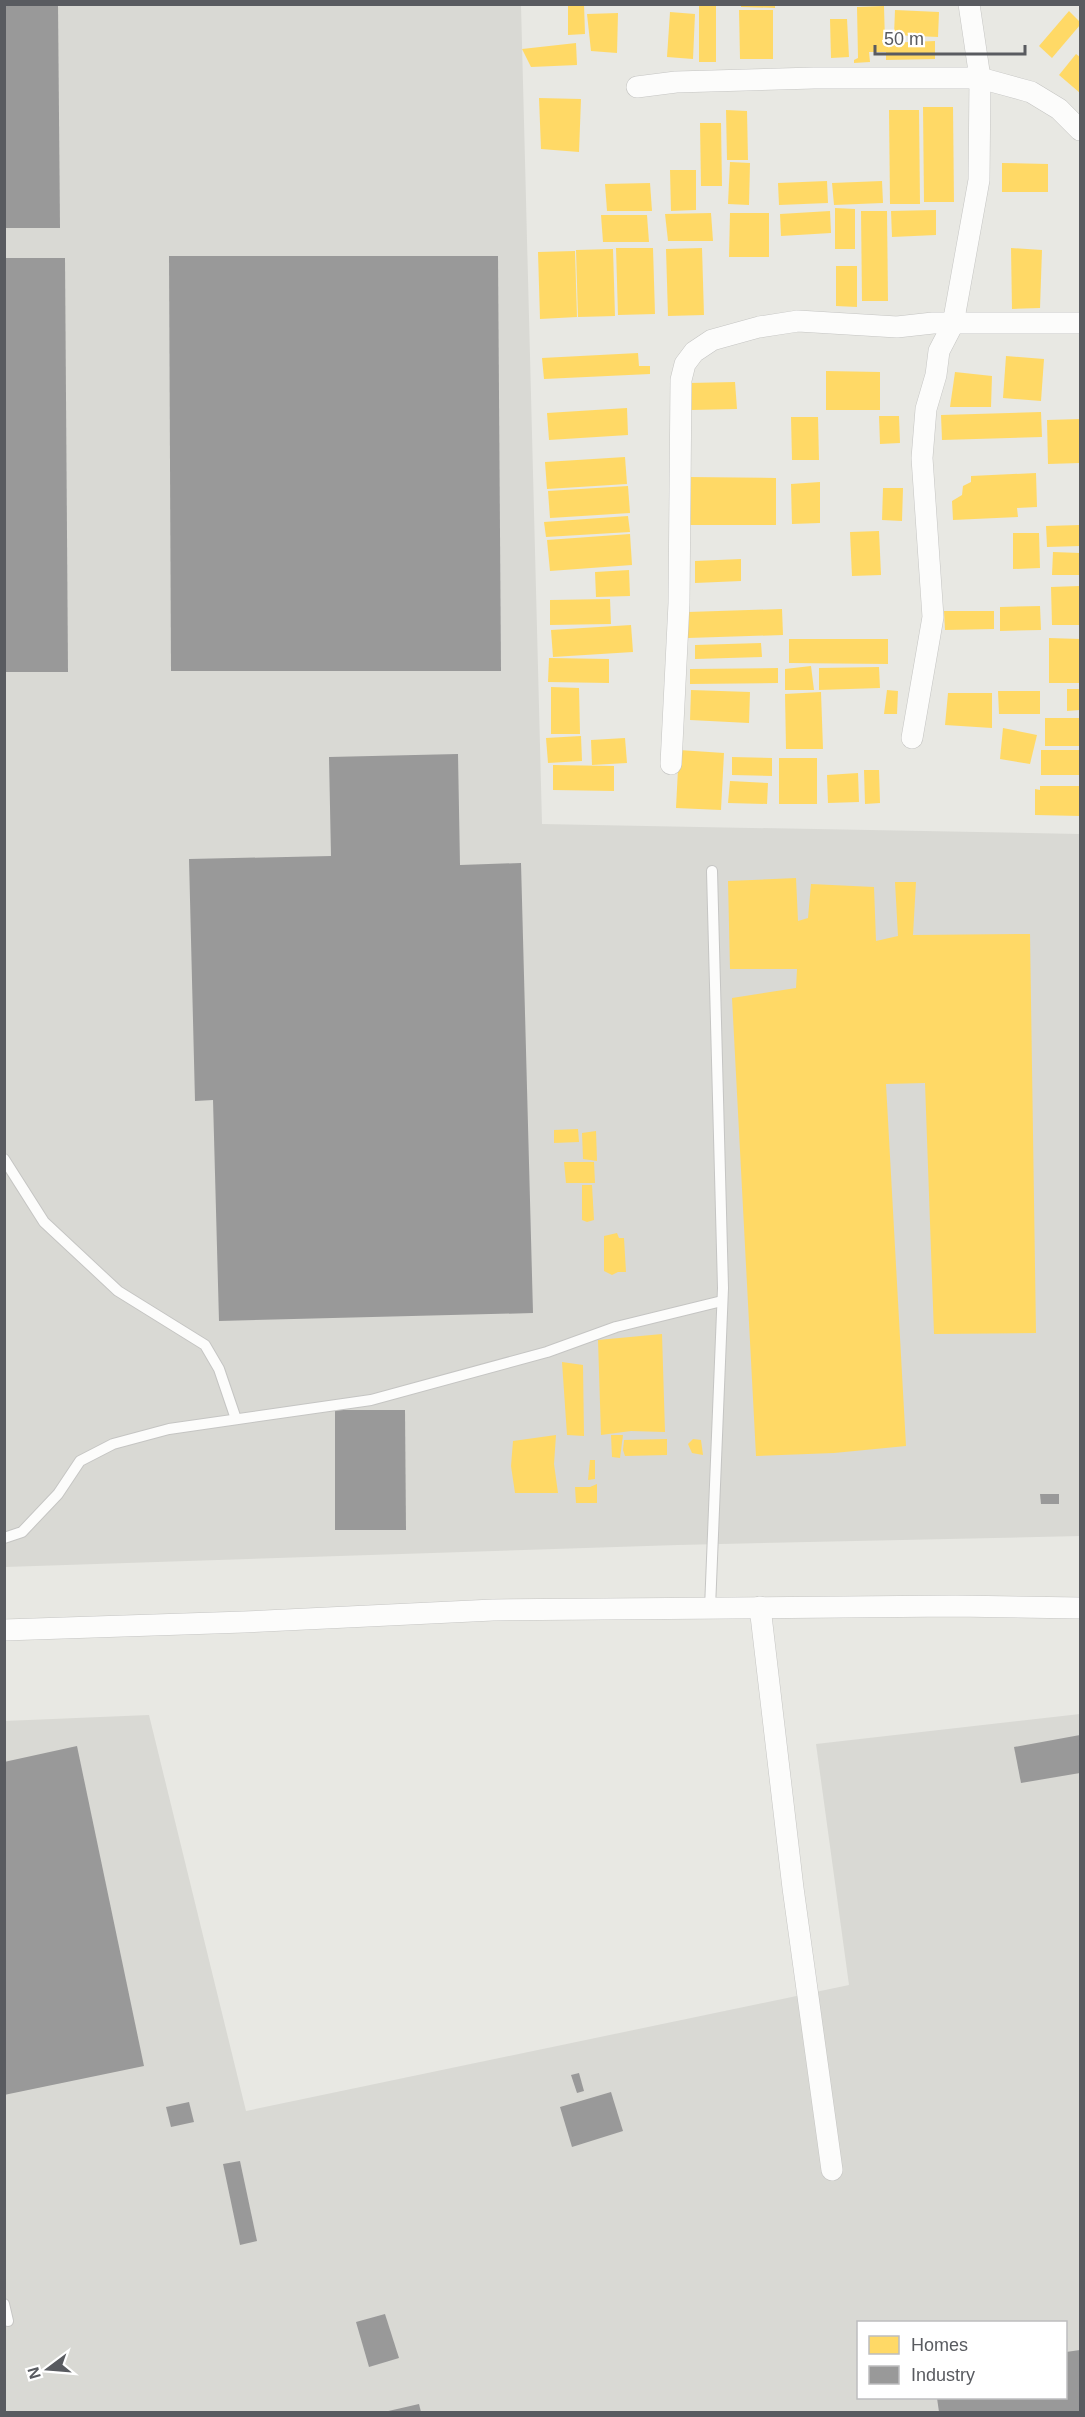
<svg xmlns="http://www.w3.org/2000/svg" width="1085" height="2417" font-family="Arial,sans-serif">
  <style>
    .industrial { fill: #d9d9d4; fill-rule: evenodd }
    .homes { fill: #ffd966 }
    .industry { fill: #999 }
    .lines { fill: none; stroke-linecap: round; stroke-linejoin: round }
    .service-casing { stroke: #c5c5c3; stroke-width: 12 }
    .minor-casing { stroke: #c5c5c3; stroke-width: 22 }
    .service { stroke: #fcfcfb; stroke-width: 10 }
    .minor { stroke: #fcfcfb; stroke-width: 21 }
  </style>
  <rect width="100%" height="100%" fill="#e8e8e3"/>
  <g class="industrial">
    <path d="M4,5h517l21,819 538,10v702l-402,9 -673,22z"/>
    <path d="M1080,1714v698h-1075l-1,-691 145,-6 97,396 603,-126 -33,-241zM858,2322h208v76h-208z"/>
  </g>
  <g class="homes">
    <path d="M568,4h16l1,30 -17,1z"/>
    <rect x="699" y="4" width="17" height="58"/>
    <path d="M741,4h34v4l-34,-1z"/>
    <path d="M884,6l1,37 50,-2v18l-49,1v-8h-17l1,10 -16,1v-3l4,-2 -1,-51z"/>
    <path d="M739,10h34v49h-33z"/>
    <path d="M895,10l44,2 -1,25 -44,-2z"/>
    <path d="M1069,11l11,11v3l-28,33 -13,-12z"/>
    <path d="M670,12l25,2 -2,45 -26,-2z"/>
    <path d="M618,13l-1,40 -26,-2 -4,-37z"/>
    <path d="M830,19h17l2,38 -18,1z"/>
    <path d="M576,43l1,22 -46,2 -9,-18z"/>
    <path d="M1076,54l4,3v36l-21,-18z"/>
    <path d="M539,98l42,1 -2,53 -38,-3z"/>
    <path d="M923,107h30l1,95h-30z"/>
    <path d="M726,110l21,1 1,49h-21z"/>
    <path d="M889,110h30l1,94h-30z"/>
    <path d="M700,123h21l1,63h-21z"/>
    <path d="M730,162l20,1 -1,42 -21,-1z"/>
    <path d="M1002,163l46,1v28h-46z"/>
    <path d="M670,170h26v40l-25,1z"/>
    <path d="M827,181l1,22 -49,2 -1,-22z"/>
    <path d="M882,181l1,22 -49,2 -2,-22z"/>
    <path d="M650,183l2,28h-45l-2,-27z"/>
    <path d="M835,208l20,1v40h-20z"/>
    <path d="M936,210v25l-44,2 -1,-26z"/>
    <path d="M830,211l1,22 -50,3 -1,-22z"/>
    <path d="M861,211h26l1,90h-26z"/>
    <path d="M711,213l2,28h-45l-3,-27z"/>
    <path d="M730,213h39v44h-40z"/>
    <path d="M601,215h46l2,27h-46z"/>
    <path d="M616,248h37l2,66 -37,1z"/>
    <path d="M702,248l2,67 -36,1 -2,-67z"/>
    <path d="M1011,248l31,2 -2,58 -28,1z"/>
    <path d="M613,249l2,67 -37,1 -2,-67z"/>
    <path d="M575,251l2,66 -37,2 -2,-67z"/>
    <path d="M836,266h21v41l-21,-1z"/>
    <path d="M638,353l1,13h11v8l-106,5 -2,-21z"/>
    <path d="M1006,356l38,3 -3,42 -38,-3z"/>
    <path d="M826,371l54,1v38h-54z"/>
    <path d="M955,372l37,4 -1,31h-41z"/>
    <path d="M735,382l2,27 -46,1 -2,-27z"/>
    <path d="M627,408l1,27 -79,5 -2,-27z"/>
    <path d="M1041,412l1,25 -100,3 -1,-25z"/>
    <path d="M879,416h20l1,27 -20,1z"/>
    <path d="M791,417h27l1,43h-27z"/>
    <path d="M1080,419v44l-32,1 -1,-44z"/>
    <path d="M625,457l2,27 -80,5 -2,-27z"/>
    <path d="M1036,473l1,34 -20,1 1,9 -65,3 -1,-19 10,-6 1,-9 8,-4v-6z"/>
    <path d="M688,477l88,1v47h-88z"/>
    <path d="M820,482v41l-28,1 -1,-40z"/>
    <path d="M628,486l2,27 -80,5 -2,-27z"/>
    <path d="M883,488h20l-1,33 -20,-1z"/>
    <path d="M628,516l2,16 -84,5 -2,-15z"/>
    <path d="M1080,525v21l-33,1 -1,-21z"/>
    <path d="M879,531l2,44 -29,1 -2,-44z"/>
    <path d="M1013,533h26l1,35 -27,1z"/>
    <path d="M630,534l2,31 -82,6 -3,-31z"/>
    <path d="M1053,552l27,1v22h-28z"/>
    <path d="M741,559v22l-46,2v-22z"/>
    <path d="M629,570l1,26 -34,1 -1,-25z"/>
    <path d="M1079,586l1,39h-28l-1,-38z"/>
    <path d="M610,599l1,25 -61,1v-25z"/>
    <path d="M1040,606l1,24 -41,1v-24z"/>
    <path d="M782,609l1,26 -95,3v-26z"/>
    <path d="M944,611h50v18l-49,1z"/>
    <path d="M631,625l2,27 -80,5 -2,-27z"/>
    <path d="M1049,638l31,1v44h-31z"/>
    <path d="M789,639h99v25l-99,-1z"/>
    <path d="M761,643l1,14 -67,2v-14z"/>
    <path d="M549,658l60,1v24l-61,-1z"/>
    <path d="M811,666l3,24h-29v-21z"/>
    <path d="M879,667l1,21 -61,2v-22z"/>
    <path d="M778,668v15l-88,1v-15z"/>
    <path d="M551,687l28,1 1,46h-29z"/>
    <path d="M1067,689h13v21l-13,1z"/>
    <path d="M691,690l59,2 -1,31 -59,-3z"/>
    <path d="M887,690l11,1 -1,23h-13z"/>
    <path d="M998,691h42v23h-41z"/>
    <path d="M821,692l2,57h-37l-1,-55z"/>
    <path d="M948,693h44v35l-47,-3z"/>
    <rect x="1045" y="718" width="35" height="28"/>
    <path d="M1003,728l34,7 -7,29 -30,-5z"/>
    <path d="M581,736l1,25 -34,2 -2,-25z"/>
    <path d="M625,738l2,25 -35,2 -1,-25z"/>
    <path d="M679,750l45,3 -3,57 -45,-2z"/>
    <rect x="1041" y="750" width="39" height="25"/>
    <path d="M732,757l40,1v18l-40,-1z"/>
    <rect x="779" y="758" width="38" height="46"/>
    <path d="M553,765l61,1v25l-61,-1z"/>
    <path d="M864,770h15l1,33 -15,1z"/>
    <path d="M858,773l1,29 -31,1 -1,-28z"/>
    <path d="M730,781l38,2 -1,21 -39,-1z"/>
    <path d="M1040,786h40v30l-45,-1v-26l5,1z"/>
    <path d="M796,878l2,43 10,-3 3,-34 63,3 2,54 22,-5 -3,-54h21l-3,53 117,-1 6,399 -102,1 -9,-251 -39,1 20,362 -72,7 -78,3 -24,-458 64,-10 1,-19h-67l-2,-88z"/>
    <path d="M578,1129l1,13 -25,1v-13z"/>
    <path d="M596,1131l1,30 -14,-2 -1,-26z"/>
    <path d="M564,1162h30l1,21h-29z"/>
    <path d="M582,1185h10l2,35 -7,2 -5,-2z"/>
    <path d="M617,1233l2,5h5l2,34h-8l-6,3 -8,-4v-35z"/>
    <path d="M662,1334l3,98 -34,-1 -30,4 -3,-95z"/>
    <path d="M562,1362l21,3 1,71 -17,-1z"/>
    <path d="M556,1435l-2,29 4,29h-43l-4,-27 2,-25z"/>
    <path d="M611,1435h12l-3,23 -8,-1z"/>
    <path d="M667,1439v16l-42,1 -2,-6 1,-10z"/>
    <path d="M693,1439l8,1 2,15 -11,-2 -4,-9z"/>
    <path d="M590,1460h5v19l-7,1z"/>
    <path d="M597,1484v19h-21l-1,-16h15z"/>
  </g>
  <g class="industry">
    <path d="M4,4h54l2,224h-56z"/>
    <path d="M169,256h329l3,415h-330z"/>
    <path d="M4,258h61l3,414h-64z"/>
    <path d="M458,754l2,111 61,-2 12,450 -314,8 -6,-221 -18,1 -6,-242 142,-3 -2,-99z"/>
    <path d="M335,1410h70l1,120h-71z"/>
    <path d="M1040,1494h19v10h-18z"/>
    <path d="M1080,1735v38l-59,10 -7,-36z"/>
    <path d="M77,1746l67,320 -140,29v-333z"/>
    <path d="M579,2073l5,18 -7,2 -6,-18z"/>
    <path d="M611,2092l12,39 -51,16 -12,-40z"/>
    <path d="M189,2102l5,20 -23,5 -5,-20z"/>
    <path d="M240,2161l17,80 -17,4 -17,-81z"/>
    <path d="M385,2314l14,44 -30,9 -13,-45z"/>
    <path d="M1080,2350v62h-141l-2,-14h129v-46z"/>
    <path d="M419,2404l2,8h-37z"/>
  </g>
  <g class="lines">
    <defs>
      <g id="service">
        <path d="M4,1159l40,63 74,69 87,54 14,24 17,50"/>
        <path d="M4,1538l18,-6 36,-38 22,-33 33,-17 56,-15 202,-29 176,-48 69,-25 106,-26"/>
        <path d="M710,1608l13,-320 -11,-417"/>
        <path d="M4,2304l4,17"/>
      </g>
      <g id="minor">
        <path d="M637,87l39,-5 138,-4h166l51,14 28,17 21,21"/>
        <path d="M912,738l21,-121 -11,-159 4,-49 10,-34 3,-24 14,-27 26,-144 1,-102 -11,-74"/>
        <path d="M671,764l8,-161 2,-223 4,-16 9,-12 18,-12 47,-13 39,-6 99,6 36,-4h147"/>
        <path d="M760,1607l33,281 39,282"/>
        <path d="M4,1630l240,-8 249,-12 462,-4 125,2"/>
      </g>
    </defs>
    <use href="#service" class="service-casing"/>
    <use href="#minor" class="minor-casing"/>
    <use href="#service" class="service"/>
    <use href="#minor" class="minor"/>
  </g>
  <rect width="1085" height="2417" fill="none" stroke="#595b60" stroke-width="12"/>
  <rect x="857" y="2321" width="210" height="78" fill="#ffffff" stroke="#bdbdbf" stroke-width="1.5"/>
  <rect x="869" y="2336" width="30" height="18" fill="#ffd966" stroke="#bdbdbf" stroke-width="1.5"/>
  <text x="911" y="2351" font-size="18" fill="#595b60">Homes</text>
  <rect x="869" y="2366" width="30" height="18" fill="#999999" stroke="#bdbdbf" stroke-width="1.5"/>
  <text x="911" y="2381" font-size="18" fill="#595b60">Industry</text>
  <g transform="translate(48 2369) rotate(254)" stroke="#ffffff" stroke-width="4.5" paint-order="stroke">
  <path d="M0-4.5L10 22L0 15L-10 22Z" fill="#595b60"/>
  <text y="-9" font-size="16" font-weight="bold" text-anchor="middle" fill="#595b60">N</text>
  </g>
  <path d="M875 45v9h150v-9" fill="none" stroke="#595b60" stroke-width="3"/>
  <text x="884" y="45" font-size="18" fill="#595b60" stroke="#ffffff" stroke-width="4.5" paint-order="stroke">50 m</text>
</svg>
